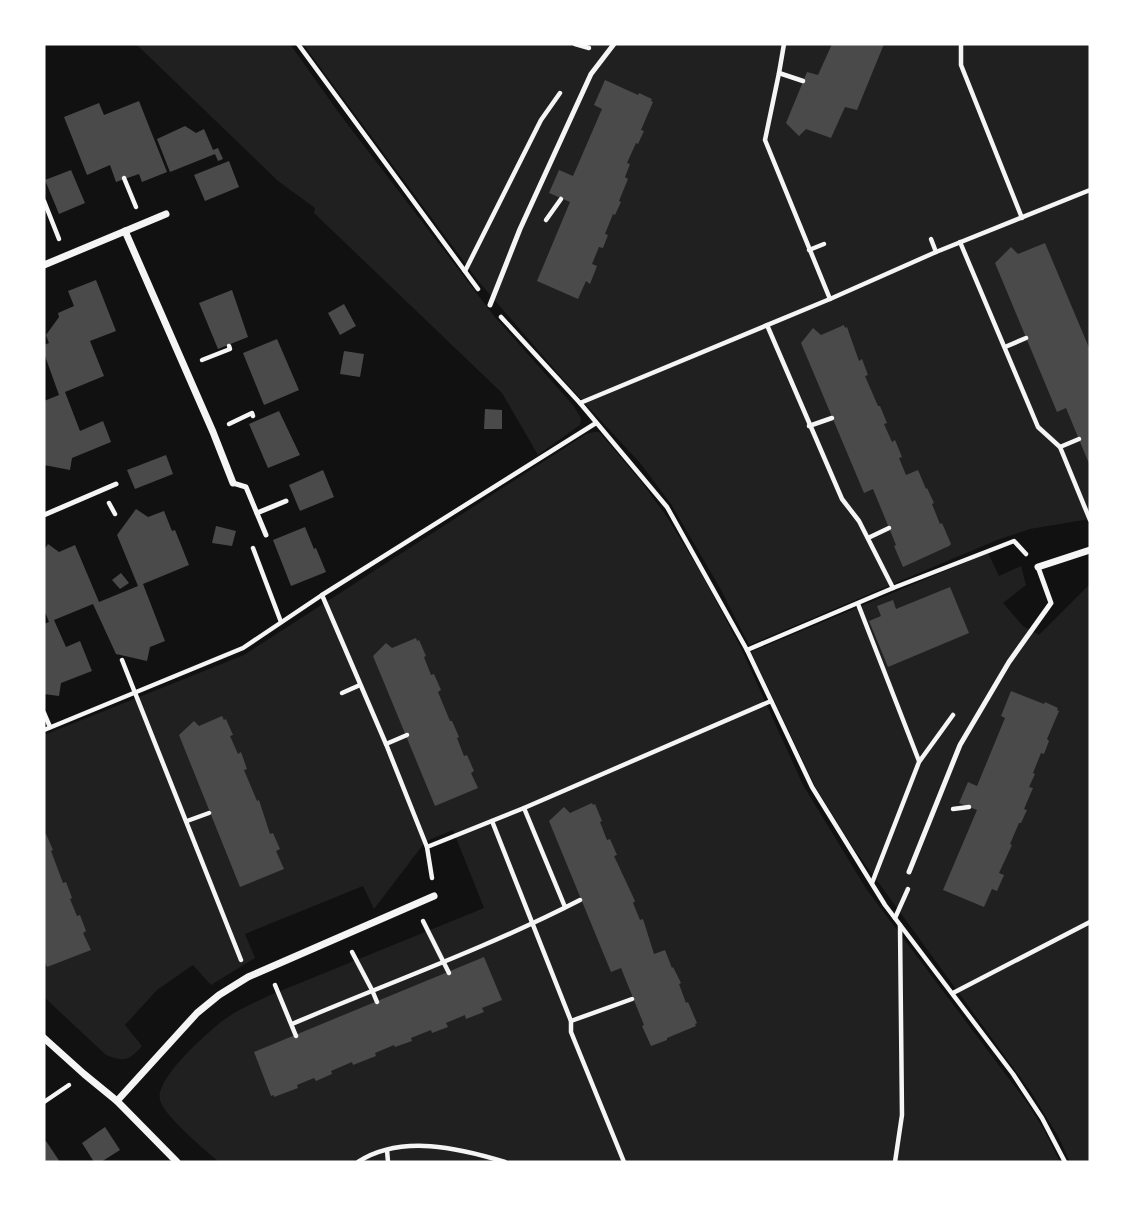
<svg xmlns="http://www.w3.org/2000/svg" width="1134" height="1206" font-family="Arial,sans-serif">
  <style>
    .green { fill: #202020 }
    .building { fill: #4a4a4a }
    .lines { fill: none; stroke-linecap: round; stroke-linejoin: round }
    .path { stroke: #f5f5f5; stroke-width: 4.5 }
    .service { stroke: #f5f5f5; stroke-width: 5 }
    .minor { stroke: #f5f5f5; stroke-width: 7 }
  </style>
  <rect width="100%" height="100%" fill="#111"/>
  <g class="green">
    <path d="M136,44h154l49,69 155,203 79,89 8,13 -1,7 -42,30 -36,-62 -188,-180 1,-5 -37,-27z"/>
    <path d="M303,44h787v475l-60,10 -33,11 -248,105 -29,-57 -49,-84 -31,-41 -72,-78 -89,-103z"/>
    <path d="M594,432h5l41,48 27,37 33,54 41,77 62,137 64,105 161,214 16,26 16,32h-841c-14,-12 -55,-46 -59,-62 -5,-21 45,-65 61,-78 14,-11 31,-18 47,-26l216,-88 -31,-78 -24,10 -7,6 -48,63 -11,-23 -118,48 10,24 -44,27 -18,-20 -36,25 -32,35 17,21c-13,15 -18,16 -36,9l-62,-58v-262l200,-80 342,-221z"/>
    <path d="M988,553l11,23 22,-10 5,19 -23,18 20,23 16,9 51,-51v578h-20l-12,-26 -27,-44 -177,-243 -38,-61 -65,-136z"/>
  </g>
  <g class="building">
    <path d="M832,44h52l-27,66 -12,-3 -14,31 -25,-9 -7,7 -13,-13 21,-51 11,3z"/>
    <path d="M605,80l33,15 1,-2 13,6 -1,2 2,1 -12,28 3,1 -6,13 -2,-1 -9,20 3,1 -5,13 3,2 -9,22 2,1 -6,13 -2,-1 -8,20 3,1 -5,13 -4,-1 -7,17 5,2 -7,18 -4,-3 -8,18 -41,-18 33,-79 -21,-9 10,-23 14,6 29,-67 -8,-4z"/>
    <path d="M139,101l28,71 -25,10 -3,-8 -23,8 -6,-17 -23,10 -23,-58 35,-14 5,12z"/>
    <path d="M185,126l11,7 8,-4 9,21 5,-2 5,11 -5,2 -3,-7 -45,18 -13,-33z"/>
    <path d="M229,161l10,26 -34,14 -11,-26z"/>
    <path d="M71,170l14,33 -26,11 -14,-34z"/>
    <path d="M1045,243l45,107v116l-24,-58 -9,4 -62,-149 16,-16 7,7z"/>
    <path d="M96,280l20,51 -26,10 14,35 -39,16 15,39 23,-10 8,21 -39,16 -2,12 -26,-5v-64l15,-6 -15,-42v-8l5,-2 -3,-8 13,-18 -1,-4 16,-7 -6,-15z"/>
    <path d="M232,290l16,47 -30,12 -19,-46z"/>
    <path d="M344,304l12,22 -16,9 -12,-22z"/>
    <path d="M844,325l1,3 2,-1 12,34 3,-2 6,16 -3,1 13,30h2l7,17 -3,1 8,18 3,-2 7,17 -3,1 7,17 12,-5 8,19 1,-1 7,15 -2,1 8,20 2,-1 9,21 -2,2 -46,21 -9,-21 2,-1 -23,-56 -9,4 -63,-150 12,-15 8,7z"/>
    <path d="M277,339l22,51 -35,15 -21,-52z"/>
    <path d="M344,351l20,3 -4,23 -20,-3z"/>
    <path d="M485,409l17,1v19h-18z"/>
    <path d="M279,411l21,44 -32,13 -19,-44z"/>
    <path d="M166,455l7,19 -38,15 -8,-19z"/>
    <path d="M323,470l11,27 -34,14 -11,-26z"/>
    <path d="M136,509l12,8 16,-6 8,20 3,-1 14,35 -46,19 22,57 -15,6 -3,14 -31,-7 -23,-50 -39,16 12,27 14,-6 12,30 -31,12 -2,13 -15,-2v-70l5,-2 -5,-13v-59l4,-6 11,8 16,-7 24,57 39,-16 -21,-51z"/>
    <path d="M216,526l20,5 -4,15 -20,-3z"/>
    <path d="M305,527l9,22 2,-1 10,24 -35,14 -18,-46z"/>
    <path d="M121,573l8,10 -9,6 -8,-9z"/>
    <path d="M950,587l19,46 -81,34 -19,-46 12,-5 -4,-10 16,-6 3,9z"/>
    <path d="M416,638l1,3 2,-1 7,16 -2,1 7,18 3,-1 7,16 -3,2 12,29h2l7,16 -2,1 7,18 3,-1 7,16 -3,2 7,15 -43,18 -62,-150 13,-13 6,5z"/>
    <path d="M1011,691l33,13 1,-2 13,6 -1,2 2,1 -12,28 2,2 -5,13 -3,-1 -8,20 2,1 -6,13 4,1 -9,21 3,1 -6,13h-2l-9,21 2,1 -13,28 5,2 -7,16 -5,-2 -8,18 -41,-17 34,-80 -18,-7 9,-21 9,4 28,-68 -4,-2z"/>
    <path d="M222,716l2,4 2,-1 7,16 -3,1 8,18 3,-2 6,17 -3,1 13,31 2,-1 11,34 3,-1 7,16 -4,2 8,18 -44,18 -61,-152 15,-14 5,5z"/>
    <path d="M592,803l1,2 2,-1 7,17 -2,1 7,18 3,-1 7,16 -3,1 21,45 -2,2 7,17 3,-1 11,35 11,-4 7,18 1,-1 8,16 -2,1 7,19 2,-1 9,21 -2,1 1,2 -29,12v2l-16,6 -9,-20 2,-1 -23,-57 -10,4 -62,-151 15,-14 6,6z"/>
    <path d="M46,834l7,16 -2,1 12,32 3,-1 6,16 -2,1 7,17 3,-1 6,16 -3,2 8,17 -44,17 -3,-7v-125z"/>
    <path d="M484,957l18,43 -20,8 2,4 -18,7 -1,-4 -19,8 2,4 -16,6 -1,-3 -20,8 1,3 -17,6 -1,-2 -19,8 1,3 -23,9 -1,-3 -21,9 1,3 -16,7 -2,-3 -17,7 1,3 -24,9v-2l-3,1 -17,-44z"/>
    <path d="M105,1127l15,23 -19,12h-7l-12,-19z"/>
    <path d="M46,1141l14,21h-16v-20z"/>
  </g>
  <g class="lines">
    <g class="path">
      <path d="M298,44l180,245"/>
      <path d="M575,44l14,4"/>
      <path d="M784,44l-5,29 -14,67 65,159"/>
      <path d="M961,44v21l61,153"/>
      <path d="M779,73l24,8"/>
      <path d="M124,178l12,29"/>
      <path d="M44,201l15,38"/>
      <path d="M546,220l15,-21"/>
      <path d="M931,239l5,13"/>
      <path d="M960,242l78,185 22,20 30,73"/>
      <path d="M809,250l15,-6"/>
      <path d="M465,271l76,-151 19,-27"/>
      <path d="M501,317l79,86 87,104 80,143 65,137 73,118 128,169 29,44 23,44"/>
      <path d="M767,325l75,174 17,22 34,67"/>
      <path d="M1005,347l21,-9"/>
      <path d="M202,360l28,-11 -1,-3"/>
      <path d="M580,403l250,-104 106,-47 154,-62"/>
      <path d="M229,424l23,-11 1,3"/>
      <path d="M809,426l23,-8"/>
      <path d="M1060,447l19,-8"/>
      <path d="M109,503l6,11"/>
      <path d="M868,538l21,-10"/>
      <path d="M253,548l28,74"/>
      <path d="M322,595l64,149 41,103"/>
      <path d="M858,604l61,157"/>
      <path d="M747,650l146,-62 121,-47 12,13"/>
      <path d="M122,660l119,300"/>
      <path d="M342,693l18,-8"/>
      <path d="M44,713l6,14"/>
      <path d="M44,730l199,-82 79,-53 274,-172"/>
      <path d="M386,744l21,-9"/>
      <path d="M953,809l16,-2"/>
      <path d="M187,821l22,-8"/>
      <path d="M492,821l79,200v11l53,130"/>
      <path d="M432,878l-5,-31 97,-39"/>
      <path d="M872,883l47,-121 34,-47"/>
      <path d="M565,907l-41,-99 247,-107"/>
      <path d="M895,918l13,-29"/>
      <path d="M423,921l26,52"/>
      <path d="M352,952l20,38 5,12"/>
      <path d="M275,985l21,51"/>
      <path d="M953,993l137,-71"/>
      <path d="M571,1021l61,-22"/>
      <path d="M292,1024c96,-41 195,-76 288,-124"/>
      <path d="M44,1102l25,-17"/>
      <path d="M387,1150l1,12"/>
      <path d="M358,1162c43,-28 101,-14 147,0"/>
      <path d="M895,1162l7,-47 -2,-190"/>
    </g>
    <g class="service">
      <path d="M490,305l30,-76 71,-155 23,-30"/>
      <path d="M233,483l13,4 20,48"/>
      <path d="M257,513l29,-12"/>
      <path d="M44,515l72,-31"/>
      <path d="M909,872l51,-127 49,-83 42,-59 -13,-36"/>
    </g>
    <g class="minor">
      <path d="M125,231l88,201 20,51"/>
      <path d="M44,265l122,-51"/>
      <path d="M1038,567l52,-17"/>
      <path d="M44,1038l40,36 33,27 60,61"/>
      <path d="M117,1101l80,-88 22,-18 29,-18 186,-81"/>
    </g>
  </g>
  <rect width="1134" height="1206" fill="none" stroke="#ffffff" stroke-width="91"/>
</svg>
